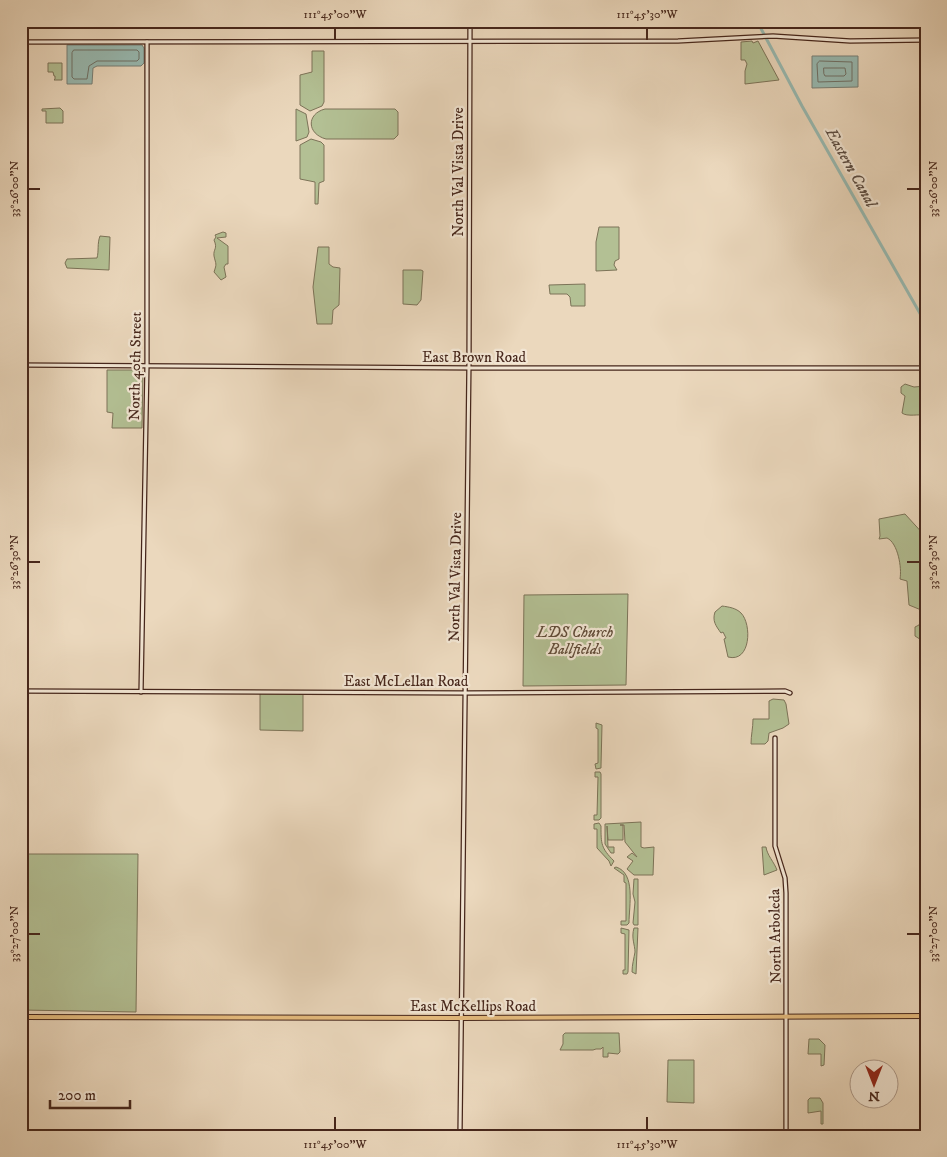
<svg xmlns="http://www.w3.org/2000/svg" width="947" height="1157" font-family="'IM FELL DW Pica',serif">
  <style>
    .green { fill: #b3c094; stroke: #7c7358 }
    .water { fill: #98bab2; stroke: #777f76 }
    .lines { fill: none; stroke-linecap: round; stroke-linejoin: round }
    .shore { stroke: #6f7066; stroke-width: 1 }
    .canal { stroke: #98bab2; stroke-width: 3 }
    .secondary-casing { stroke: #46261b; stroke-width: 5.5 }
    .primary-casing { stroke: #46261b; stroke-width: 6 }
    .secondary { stroke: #f2e6d4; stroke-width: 3 }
    .primary { stroke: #e6bc7e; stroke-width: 4 }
    .ticks { fill: none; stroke: #46261b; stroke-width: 2 }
    .labels { text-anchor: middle; stroke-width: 4.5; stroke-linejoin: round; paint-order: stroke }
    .street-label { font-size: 15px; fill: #46261b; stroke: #f2e6d4 }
    .park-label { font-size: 15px; font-style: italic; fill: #614c39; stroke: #f2e6d4 }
    .water-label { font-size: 16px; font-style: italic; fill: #5a4b41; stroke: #f2e6d4 }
    .neatline { fill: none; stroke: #46261b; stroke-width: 2 }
    .ticks-label { font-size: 12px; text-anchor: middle; fill: #46261b }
  </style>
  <rect width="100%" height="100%" fill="#ebd8bd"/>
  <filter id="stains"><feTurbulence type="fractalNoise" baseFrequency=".004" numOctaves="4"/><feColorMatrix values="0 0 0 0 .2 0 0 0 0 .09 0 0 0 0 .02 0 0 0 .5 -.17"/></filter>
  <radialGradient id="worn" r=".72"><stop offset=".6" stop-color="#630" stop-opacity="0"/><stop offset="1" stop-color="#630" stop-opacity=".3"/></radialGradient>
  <g class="green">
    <path d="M752,41l1,2 5,-2 21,39 -34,4v-13l2,-7 -2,-4h-4v-18z"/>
    <path d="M312,51h12v51l-2,4 -12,5 -10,-6v-30l12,-3z"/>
    <path d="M48,63h14v17h-8l1,-1v-3h-1l-1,-4h-5z"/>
    <path d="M60,108l3,3v12h-17v-12h-4v-2z"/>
    <path d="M296,109l10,5 3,18 -2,5 -11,4z"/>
    <path d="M325,109h70l3,3v23l-4,4h-68c-19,-5 -20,-25 -1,-30z"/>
    <path d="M311,139l10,3 3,3v36l-5,2 -1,21h-3v-22l-15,-3v-34z"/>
    <path d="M599,227h20v32l-4,2 -1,4 3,5 -21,1v-29z"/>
    <path d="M223,232l3,1v4l-9,1 11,8v18h-2l-2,3 2,10 -5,3 -7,-8c3,-9 2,-7 0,-16 -1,-7 4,-7 0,-16l2,-3 -1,-2z"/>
    <path d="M100,236l10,1 -1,33 -42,-2 -2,-5 2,-4 30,-1c2,-7 0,-14 3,-22z"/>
    <path d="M318,247h11v17l4,3 7,1 -1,37 -6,5 -1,14h-15l-4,-37z"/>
    <path d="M403,270h18l2,1 -2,29 -4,5 -14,-1z"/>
    <path d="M585,284v22h-14l-1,-9 -3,-3h-17l-1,-9z"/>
    <path d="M107,370h33l3,2 -1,56h-30l1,-15 -6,-1z"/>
    <path d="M905,384l9,3 12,-1v29c-7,-1 -19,2 -24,-2l3,-17 -4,-3v-6z"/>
    <path d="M905,514l21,23v106l-11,-7v-9l4,-2 7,-13 -17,-7 -2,-24 -7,-2c2,-11 -2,-36 -13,-41l-8,1 1,-3 -1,-17z"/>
    <path d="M628,594l-2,91 -103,1 1,-91z"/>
    <path d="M722,606c7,1 14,2 19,7 11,11 10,50 -13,44l-4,-18 2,-1 -3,-6 -2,1c-5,-7 -9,-12 -6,-21z"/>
    <path d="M260,692h43v39l-43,-1z"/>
    <path d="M773,699l11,1 2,4 3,20 -6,4 -14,5 -1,8 -3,3h-14c0,-9 2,-16 2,-25h16v-18z"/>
    <path d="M596,723l6,2 -1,41v2l-5,1 -1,-5 3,-1v-34l-2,-1z"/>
    <path d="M595,772h5l1,2v44l-2,2h-5v-5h3l1,-38h-3z"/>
    <path d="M641,822v25l3,1 10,-1 -1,28h-19l-7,-6 6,-8 -6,-4 5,-4 5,4 -12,-15 -1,-17h-4h3v15h-15l-1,-14 1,21h6v6h-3l-6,-9v-20z"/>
    <path d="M599,823l2,3c0,18 0,22 13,35l-3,5 -2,-5 -12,-13v-19h-3v-5z"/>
    <path d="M766,847c1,8 8,15 11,23l-13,5 -2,-28z"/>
    <path d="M21,854h117l-2,158 -115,-2z"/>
    <path d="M616,867c20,6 13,39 13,56l-2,2h-6v-4h5v-38l-2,-1v-7l-10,-7z"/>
    <path d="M634,879h4v46h-4l-1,-2 2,-21 -2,-8z"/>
    <path d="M621,928l8,2 -1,42 -1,2h-4v-4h2v-36l-4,-1z"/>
    <path d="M634,928h4l-2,46 -4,-2c0,-7 2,-14 3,-20 0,-7 -4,-14 -1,-24z"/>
    <path d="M565,1033h54l1,19 -2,2 -10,-1v4h-5v-10l-2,2h-5l-3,1h-33l3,-6v-9z"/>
    <path d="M809,1039h10l6,6 -1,20 -3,1v-12h-13z"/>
    <path d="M668,1060h26v43l-27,-1z"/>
    <path d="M810,1098h10l3,5v21h-2v-13l-13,2v-13z"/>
  </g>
  <g class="water">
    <path d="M67,45h75l2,3v15l-3,3h-44l-4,2 -1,16h-25z"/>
    <path d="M812,56h46v31l-46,1z"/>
  </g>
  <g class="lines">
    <g class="shore">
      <path d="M74,50h63l2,2v7l-2,2h-40l-8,5 -2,13h-13l-2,-2v-24z"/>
      <path d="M820,61l32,1v19l-34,1 -1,-18z"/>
      <path d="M824,68h21l1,6 -2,2h-19l-1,-2z"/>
    </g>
    <path class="canal" d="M757,21l45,85 124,218"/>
    <defs>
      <g id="secondary">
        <path d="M21,42l657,-1 95,-5 77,5 76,-1"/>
        <path d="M21,365l453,3h452"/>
        <path d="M21,691l444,2 320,-2 5,2"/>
        <path d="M141,692l6,-327v-323"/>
        <path d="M775,738v108l10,32 1,15v243"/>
        <path d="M462,1136l-2,-4 9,-770 1,-341"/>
      </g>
      <path id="primary" d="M21,1017l440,1 465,-2"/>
    </defs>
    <use href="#secondary" class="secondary-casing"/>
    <use href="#primary" class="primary-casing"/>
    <use href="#secondary" class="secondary"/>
    <use href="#primary" class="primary"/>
  </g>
  <path class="ticks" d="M335,28v12M647,28v12M28,189h12M907,189h13M28,562h12M907,562h13M28,934h12M907,934h13M335,1117v13M647,1117v13"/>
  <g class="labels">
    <g class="street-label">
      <text transform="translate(458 172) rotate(-90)" y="5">North Val Vista Drive</text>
      <text x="474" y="362">East Brown Road</text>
      <text transform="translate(135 366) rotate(-89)" y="5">North 40th Street</text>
      <text transform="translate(455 577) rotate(-89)" y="5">North Val Vista Drive</text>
      <text x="406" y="686">East McLellan Road</text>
      <text transform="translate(775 936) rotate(-91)" y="5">North Arboleda</text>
      <text x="473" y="1011">East McKellips Road</text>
    </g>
    <g class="park-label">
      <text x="575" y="637">LDS Church<tspan x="575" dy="17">Ballfields</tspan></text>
    </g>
    <g class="water-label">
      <text transform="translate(852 167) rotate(61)" y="6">Eastern Canal</text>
    </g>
  </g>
  <rect width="947" height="1157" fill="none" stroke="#ebd8bd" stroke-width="55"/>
  <g transform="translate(874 1084) rotate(180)"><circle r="24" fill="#f2e6d4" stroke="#ad998a"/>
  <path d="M0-4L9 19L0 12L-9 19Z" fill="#8f2418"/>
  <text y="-8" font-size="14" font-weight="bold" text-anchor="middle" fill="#46261b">N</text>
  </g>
  <path d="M50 1100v8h80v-8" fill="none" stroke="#46261b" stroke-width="2.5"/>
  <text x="58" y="1100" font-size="15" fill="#46261b" stroke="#f2e6d4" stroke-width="4" paint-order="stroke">200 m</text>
  <rect x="28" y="28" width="892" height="1102" class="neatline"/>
  <g class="ticks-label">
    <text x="335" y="18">111°45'00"W</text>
    <text x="647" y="18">111°45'30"W</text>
    <text transform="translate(933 189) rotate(-90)" y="4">33°26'00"N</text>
    <text transform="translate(14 189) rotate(-90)" y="4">33°26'00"N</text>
    <text transform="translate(933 562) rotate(-90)" y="4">33°26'30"N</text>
    <text transform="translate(14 562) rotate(-90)" y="4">33°26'30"N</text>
    <text transform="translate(14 934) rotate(-90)" y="4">33°27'00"N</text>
    <text transform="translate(933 934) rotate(-90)" y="4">33°27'00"N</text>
    <text x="335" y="1148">111°45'00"W</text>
    <text x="647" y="1148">111°45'30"W</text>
  </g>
  <rect width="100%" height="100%" filter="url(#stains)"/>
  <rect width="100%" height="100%" fill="url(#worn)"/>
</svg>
